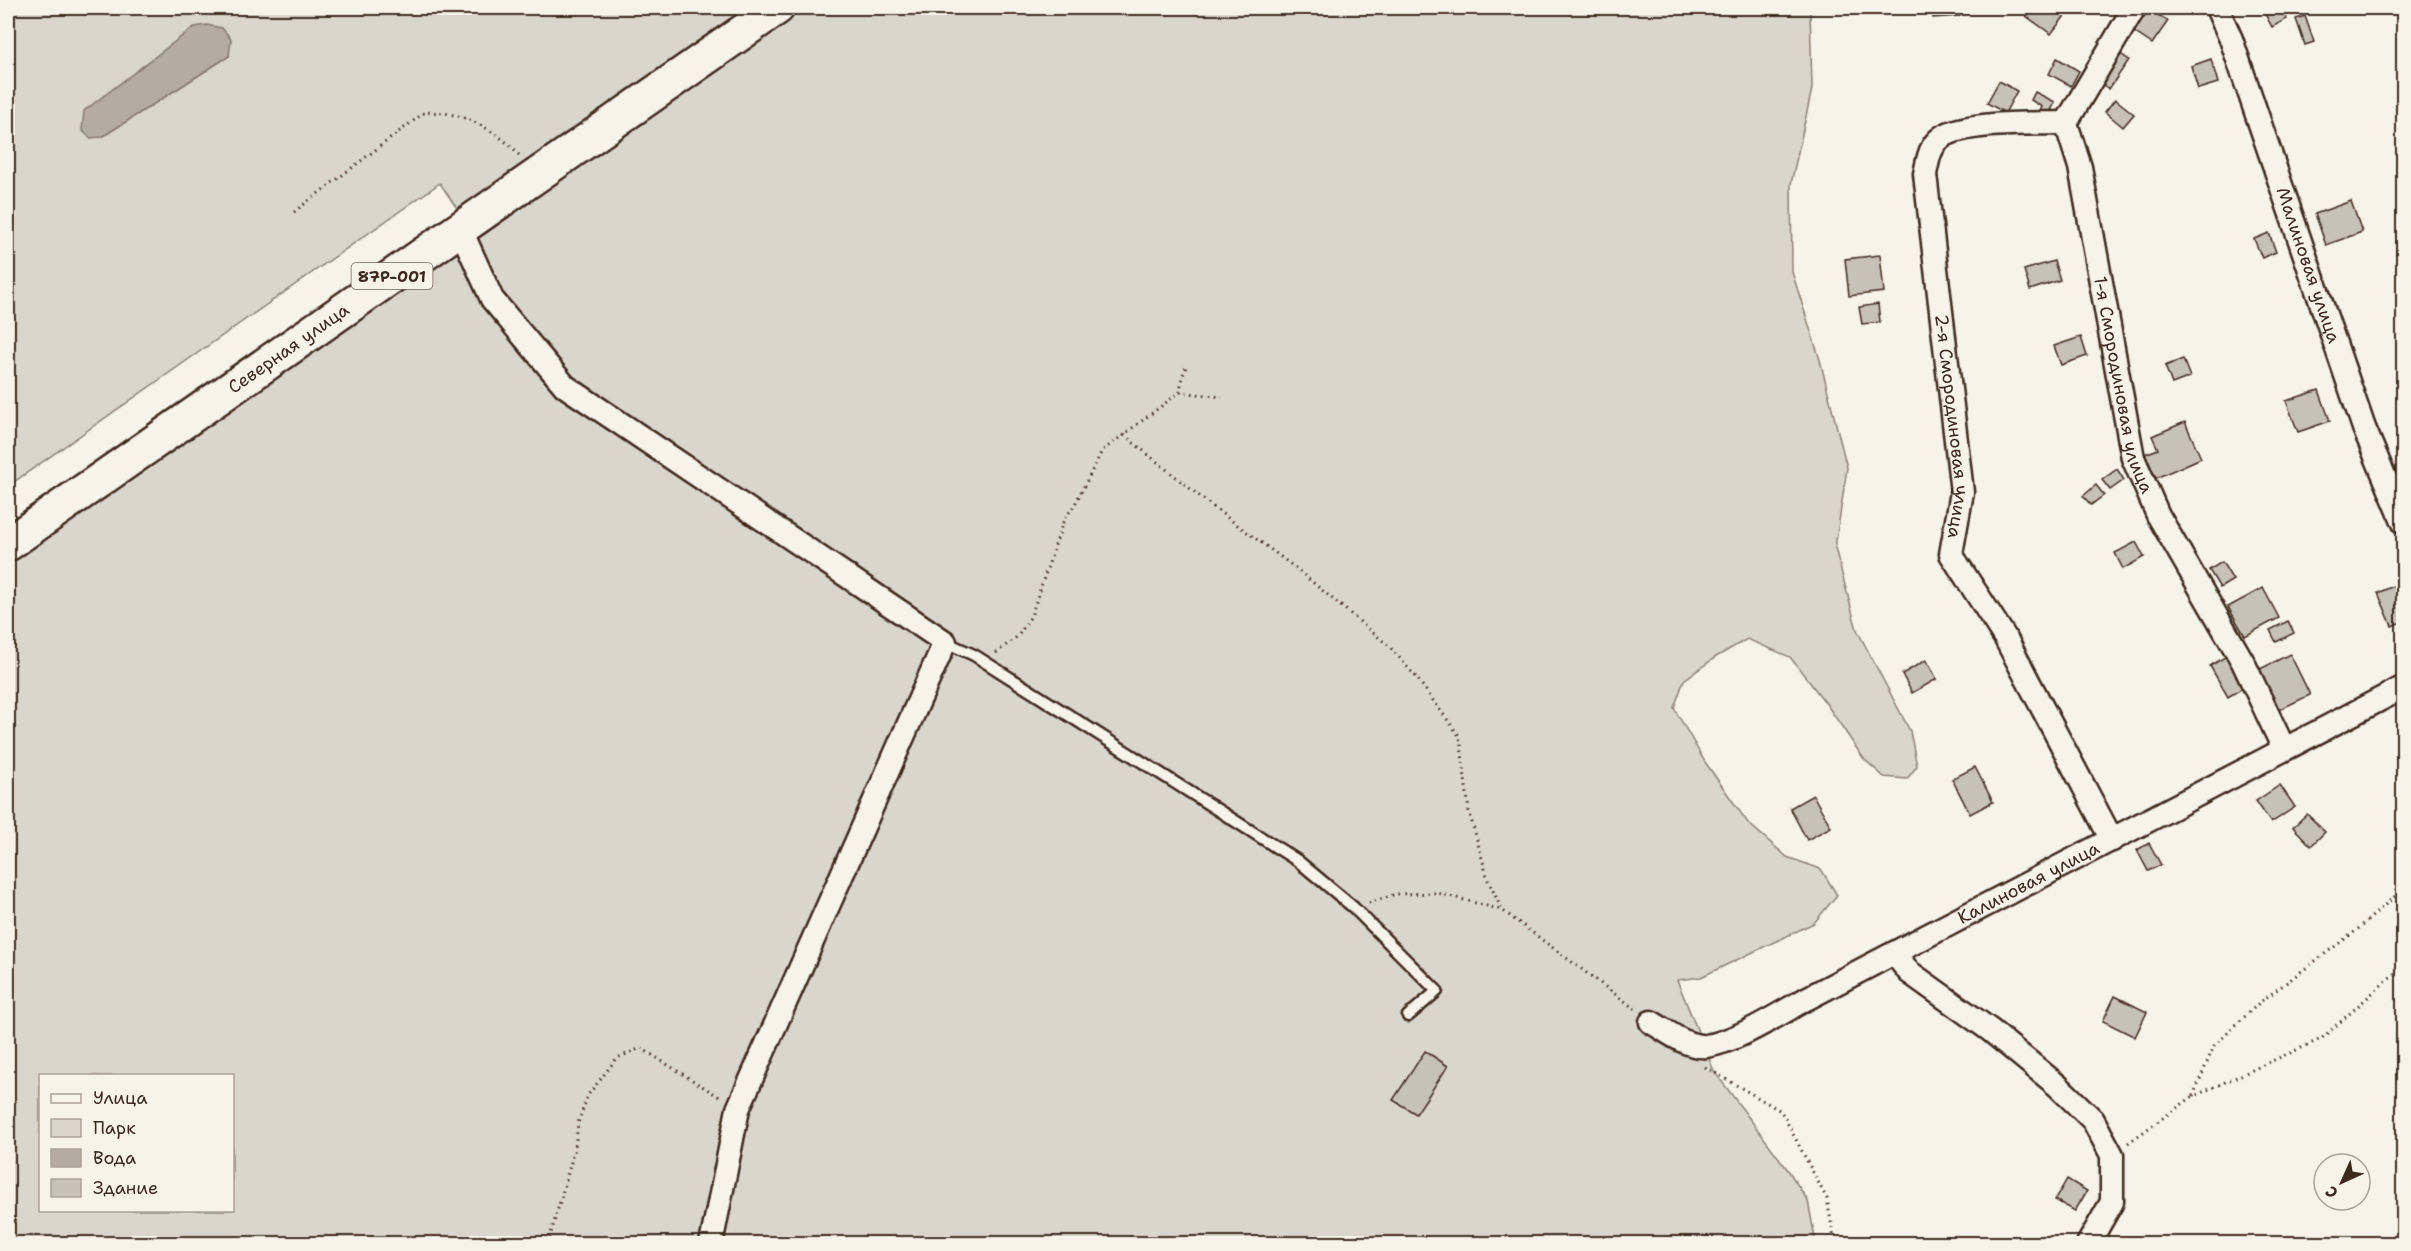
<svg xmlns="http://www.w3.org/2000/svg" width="2411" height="1251" font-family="'Shantell Sans',sans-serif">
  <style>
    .green { fill: #dbd6cb; stroke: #8b8074; stroke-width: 1.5; fill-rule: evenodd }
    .water { fill: #b4aca0; stroke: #84786c; stroke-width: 1.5 }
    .building { fill: #c8c1b6; stroke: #3b2a1e; stroke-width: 1.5 }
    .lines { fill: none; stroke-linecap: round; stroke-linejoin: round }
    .lane-casing { stroke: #3b2a1e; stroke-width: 15 }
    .street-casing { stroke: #3b2a1e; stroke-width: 27 }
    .primary-casing { stroke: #3b2a1e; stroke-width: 38 }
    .path { stroke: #3b2a1e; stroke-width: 3; stroke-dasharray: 1.5 4.5; stroke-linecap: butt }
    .lane { stroke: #f7f3e8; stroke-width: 10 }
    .street { stroke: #f7f3e8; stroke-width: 22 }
    .primary { stroke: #f7f3e8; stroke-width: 33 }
    .labels { text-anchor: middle; stroke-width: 5; stroke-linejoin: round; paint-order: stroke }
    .shield { fill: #f7f3e8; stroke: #73665b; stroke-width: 1.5 }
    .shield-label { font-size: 16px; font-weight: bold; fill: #3b2a1e }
    .street-label { font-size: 18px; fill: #3b2a1e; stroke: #f7f3e8 }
  </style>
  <rect width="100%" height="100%" fill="#f7f3e8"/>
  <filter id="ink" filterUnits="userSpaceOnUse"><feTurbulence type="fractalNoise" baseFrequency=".0167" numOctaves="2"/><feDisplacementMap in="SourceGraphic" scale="12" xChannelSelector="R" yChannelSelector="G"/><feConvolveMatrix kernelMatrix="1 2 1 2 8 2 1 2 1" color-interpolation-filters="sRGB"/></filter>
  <g filter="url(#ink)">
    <path class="green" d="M8,8h1802l2,81 -21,95 1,88 28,88 27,108 -12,80 22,82 53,101 7,35 -10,13 -23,-2 -20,-18 -39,-57 -35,-45 -43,-18 -31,18 -32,23 -10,28 31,54 43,61 39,34 34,12 16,26 -23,28 -113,54 -24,3 37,91 74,99 20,31 8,42h-1808v-687l466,-322 -34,-51 -432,303zM230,39l-1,17 -127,81zM40,1076h192v134h-192z"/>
    <path class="water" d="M207,25l15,3 9,11 -2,17 -127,81 -12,1 -8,-8 2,-19 110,-84z"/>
    <g class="building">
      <path d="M1933,8h27v8l-27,2z"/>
      <path d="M2032,8h39l-20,26 -25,-18z"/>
      <path d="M2271,8h10l6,11 -15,8 -8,-15z"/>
      <path d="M2149,9l19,12 -16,23 -18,-12z"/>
      <path d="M2305,16l9,26 -9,3 -9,-26z"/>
      <path d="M2119,53l10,7 -20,29 -10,-7z"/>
      <path d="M2057,58l22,13 -8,15 -22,-12z"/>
      <path d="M2211,59l7,24 -20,6 -7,-23z"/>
      <path d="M1999,81l18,10 -12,22 -18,-10z"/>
      <path d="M2035,92l20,10 -7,15 -9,-4 3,-6 -11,-7z"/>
      <path d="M2115,99l19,15 -11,13 -18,-15z"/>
      <path d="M2351,201l11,31 -36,13 -11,-31z"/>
      <path d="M2269,233l7,19 -14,6 -8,-19z"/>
      <path d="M1880,255l4,37 -35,4 -4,-37z"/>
      <path d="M2054,261l6,19 -30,10 -6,-20z"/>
      <path d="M1878,304l2,18 -18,2 -3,-17z"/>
      <path d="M2081,337l6,19 -26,9 -7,-19z"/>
      <path d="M2183,359l7,18 -18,7 -7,-18z"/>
      <path d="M2319,390l11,31 -32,11 -12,-31z"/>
      <path d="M2185,422l16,36 -45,20 -11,-24 13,-5 -6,-13z"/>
      <path d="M2117,469l7,11 -14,10 -8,-10z"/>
      <path d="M2096,485l8,10 -13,10 -8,-9z"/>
      <path d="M2136,542l8,15 -21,12 -8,-16z"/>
      <path d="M2222,562l11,18 -13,8 -11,-18z"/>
      <path d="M2404,581v40l-12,5 -14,-33z"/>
      <path d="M2263,588l16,30 -34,18 -17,-29z"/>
      <path d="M2288,621l6,12 -18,9 -6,-12z"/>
      <path d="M2290,654l20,41 -34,16 -20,-40z"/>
      <path d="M2228,655l18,31 -18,11 -18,-31z"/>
      <path d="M1926,660l11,19 -25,14 -10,-19z"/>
      <path d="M1975,767l18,35 -23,12 -18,-35z"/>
      <path d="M2280,785l15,22 -24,16 -15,-22z"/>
      <path d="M1813,795l18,32 -24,13 -17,-32z"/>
      <path d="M2307,814l18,18 -14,14 -18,-19z"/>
      <path d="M2149,843l12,22 -13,6 -11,-21z"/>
      <path d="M2115,996l32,16 -12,25 -32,-16z"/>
      <path d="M1425,1051l23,15 -32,48 -23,-14z"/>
      <path d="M2067,1179l20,12 -12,20 -20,-11z"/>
    </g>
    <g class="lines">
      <defs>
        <path id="lane" d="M945,642l29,13 324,206 55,46 84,84 -29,25"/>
        <g id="street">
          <path id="s1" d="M2134,8l-68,115 14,44 53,291 25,57 85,147 41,87"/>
          <path id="s2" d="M2217,8l14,31 133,389 40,95"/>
          <path id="s3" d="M2066,123c-29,1 -102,-2 -124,14 -13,9 -14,24 -17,37l37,318 -11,62 55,85 106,201"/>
          <path d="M460,228l32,71 73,87 380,256 -207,467 -27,135"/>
          <path d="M1895,954l14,18 81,58 68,56 35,34 19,35v47l-24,42"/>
          <path id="s4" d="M1651,1022c16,9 36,26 55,24 30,-4 73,-32 100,-47l598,-312"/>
        </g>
        <g id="primary">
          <path id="s5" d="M8,544l769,-536"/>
        </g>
      </defs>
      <use href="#lane" class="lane-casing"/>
      <use href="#street" class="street-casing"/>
      <use href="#primary" class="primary-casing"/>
      <g class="path">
        <path d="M294,212l131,-100c8,1 17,0 24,2 23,3 57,24 70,41"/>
        <path d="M1180,392l42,5"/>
        <path d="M1124,435l89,72 80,59 96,80 27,31 44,60 9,74 19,69 14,30 133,99"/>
        <path d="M996,653l22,-17 13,-20 33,-97 9,-11 29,-57 78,-59 2,-15 5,-12"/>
        <path d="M1369,903l27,-9 42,-1 64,17"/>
        <path d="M1705,1067l76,44 46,88 8,45"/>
        <path d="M2193,1096l21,-50 45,-43 98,-73 47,-42"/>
        <path d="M2128,1143l64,-46 129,-58 83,-74"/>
        <path d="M548,1244l27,-96 3,-25 10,-28 29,-37 24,-10 80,50"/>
      </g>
      <use href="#lane" class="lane"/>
      <use href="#street" class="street"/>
      <use href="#primary" class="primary"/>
    </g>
  </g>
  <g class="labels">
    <rect class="shield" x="351.5" y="263" width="81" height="26" rx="4.5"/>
    <g class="shield-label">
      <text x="392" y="282">87Р-001</text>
    </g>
    <g class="street-label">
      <text dy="6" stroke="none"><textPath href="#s2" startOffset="273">Малиновая улица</textPath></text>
      <text dy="6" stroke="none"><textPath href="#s5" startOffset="342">Северная улица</textPath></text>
      <text dy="6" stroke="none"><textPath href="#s1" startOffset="402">1-я Смородиновая улица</textPath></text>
      <text dy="6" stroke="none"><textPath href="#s3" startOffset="422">2-я Смородиновая улица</textPath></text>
      <text dy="6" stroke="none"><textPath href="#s4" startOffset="423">Калиновая улица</textPath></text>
    </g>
  </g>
  <rect width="2411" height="1251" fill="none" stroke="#f7f3e8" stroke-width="30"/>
  <rect x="15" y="15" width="2381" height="1221" fill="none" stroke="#3b2a1e" stroke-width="2" filter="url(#ink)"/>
  <rect x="39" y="1074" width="195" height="138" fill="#f7f3e8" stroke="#aca397" stroke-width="1.5"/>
  <rect x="51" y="1094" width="30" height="9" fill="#f7f3e8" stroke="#aca397" stroke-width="1.5"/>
  <text x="93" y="1104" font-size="18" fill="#3b2a1e">Улица</text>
  <rect x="51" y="1119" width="30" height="18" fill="#dbd6cb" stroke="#aca397" stroke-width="1.5"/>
  <text x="93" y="1134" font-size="18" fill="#3b2a1e">Парк</text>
  <rect x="51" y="1149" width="30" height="18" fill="#b4aca0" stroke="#aca397" stroke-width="1.5"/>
  <text x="93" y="1164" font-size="18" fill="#3b2a1e">Вода</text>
  <rect x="51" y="1179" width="30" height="18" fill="#c8c1b6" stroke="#aca397" stroke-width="1.5"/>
  <text x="93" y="1194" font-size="18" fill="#3b2a1e">Здание</text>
  <g transform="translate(2342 1182) rotate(225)"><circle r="28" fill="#f7f3e8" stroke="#aca397" stroke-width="1.5"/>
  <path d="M0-4.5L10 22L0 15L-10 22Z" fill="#3b2a1e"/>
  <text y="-9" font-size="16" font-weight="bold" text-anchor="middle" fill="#3b2a1e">С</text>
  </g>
</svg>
